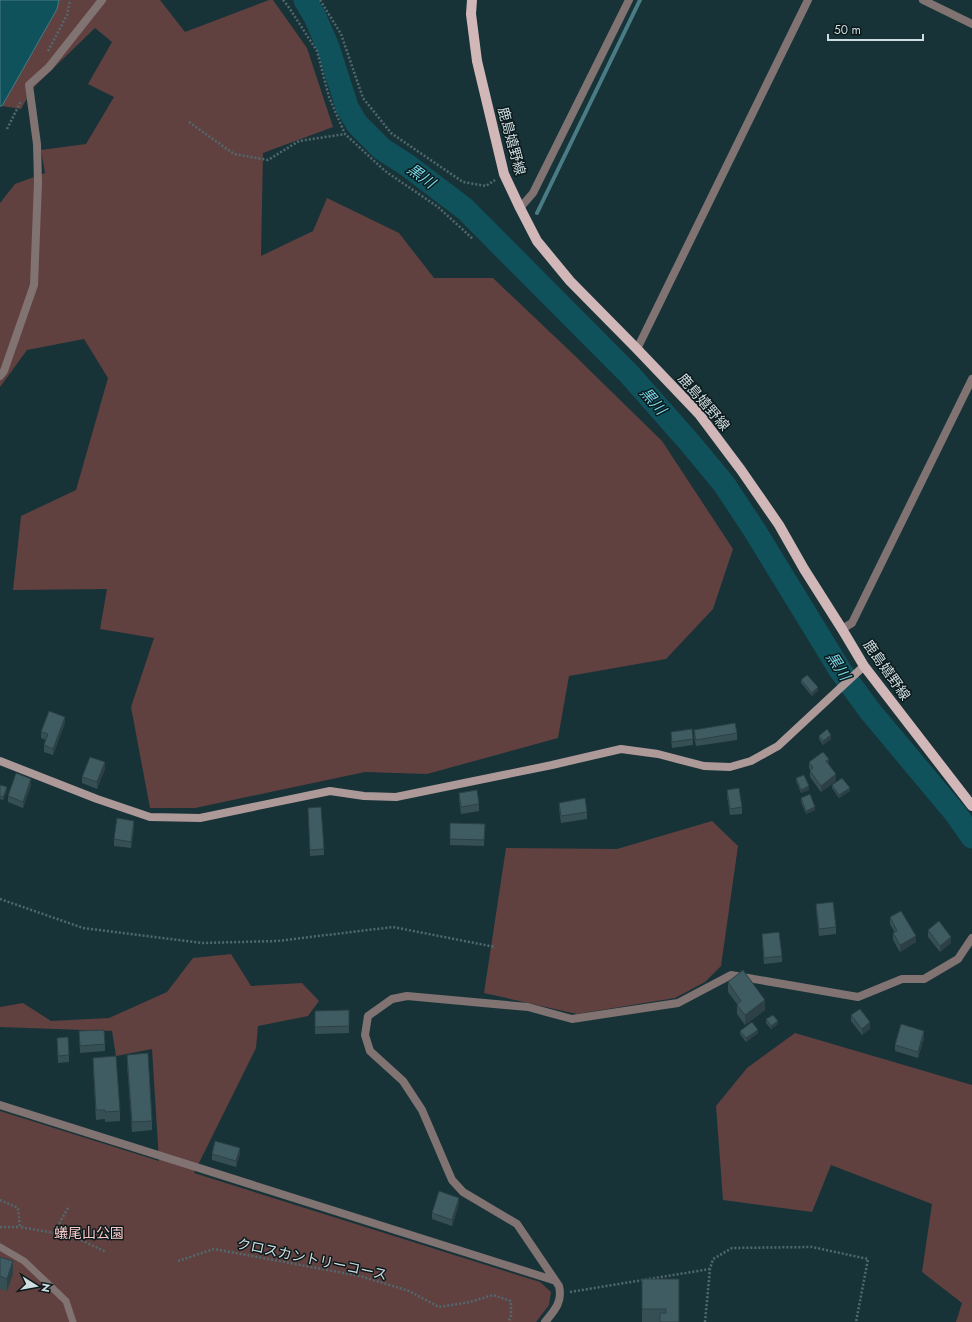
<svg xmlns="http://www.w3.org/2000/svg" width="972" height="1322" font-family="Jost,'Noto Sans JP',sans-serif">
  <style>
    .green { fill: #614040 }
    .water { fill: #10525c; stroke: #497c84 }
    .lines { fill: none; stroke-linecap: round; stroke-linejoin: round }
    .stream { stroke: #497c84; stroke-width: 4 }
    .river { stroke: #10525c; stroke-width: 23 }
    .path { stroke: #51696e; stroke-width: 2.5; stroke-dasharray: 2 2; stroke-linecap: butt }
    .lane { stroke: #807372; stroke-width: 7 }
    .street { stroke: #807372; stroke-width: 8 }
    .secondary { stroke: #ae9999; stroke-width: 8 }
    .primary { stroke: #d1b7b7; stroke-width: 10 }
    .wall { fill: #364f54 }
    .shaded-wall { fill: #2c4045 }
    .building { fill: #3f5c62; stroke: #2c4045 }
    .labels { text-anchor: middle; stroke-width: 3; stroke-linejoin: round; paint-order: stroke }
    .street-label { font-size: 14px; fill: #cddde0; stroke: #0c191b }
    .park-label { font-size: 14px; fill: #fbc9c9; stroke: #0c191b }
    .water-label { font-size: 15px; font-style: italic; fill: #78d8e9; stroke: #0c191b }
  </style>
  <rect width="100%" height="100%" fill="#173338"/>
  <g class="green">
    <path d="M59,0h101l25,32 84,-32h4l34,48 26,79 -70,26 -2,103 52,-25 14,-33 72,35 35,45h59l80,76 89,87 71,108 -20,60 -47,50 -97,17 -11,62 -131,36 -62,-2 -170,36h-45l-19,-101 23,-69 -54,-9 7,-40 -94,1 8,-74 55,-26 32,-112 -24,-39 -57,11 -27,37v-184l15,-19 30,-11 -4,-23 45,-6 28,-47 -26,-13 24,-42 -17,-14 -62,60 -12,21 -19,-3 55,-97z"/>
    <path d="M712,821l26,25 -17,120 -16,16 -30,16 -98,16 -93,-21 22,-145 111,1z"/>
    <path d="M231,954l20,32 51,-3 17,18 -11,15 -50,10 -2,22 -62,125 346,109 11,10 -2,13 -13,17h-536v-211l159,50 -7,-112 -36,7 -4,-25 -112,-4v-20l23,-4 28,18 58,-3 58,-26 26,-34z"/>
    <path d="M795,1033l177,52v237h-16l6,-19 -40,-31 10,-68 -101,-39 -19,47 -89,-12 -7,-94 31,-38z"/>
  </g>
  <path class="water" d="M0,0h59l-2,9 -55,97h-2z"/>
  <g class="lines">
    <path class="stream" d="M537,213l103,-213"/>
    <path class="river" d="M305,0l10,17 13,30 19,60 10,17 25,25 25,16 58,44 165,166 60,68 34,41 31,47 85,139 30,41 86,103 16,23"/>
    <g class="path">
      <path d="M283,0l5,6 29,45 12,46 16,37 40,37 53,36 35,32"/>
      <path d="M320,0l21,34 22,64 28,35 72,49 23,4 9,-6"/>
      <path d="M48,51l19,-36 3,-15"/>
      <path d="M189,122l45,32 34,6 31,-19 46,-7"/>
      <path d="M7,129l14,-28"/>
      <path d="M0,899l83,29 119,15 75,-2 116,-14 102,20"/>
      <path d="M0,1200l18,8 2,19 34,6 15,-27"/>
      <path d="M0,1227h20"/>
      <path d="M54,1233l29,8 23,11"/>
      <path d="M178,1261l36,-12 146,27 49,15 30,16 31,-5 23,-7 18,6v16l-3,5"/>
      <path d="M570,1292l140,-23"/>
      <path d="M705,1322l5,-53 3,-10 19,-11 80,-1 56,12 -12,63"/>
    </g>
    <path class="lane" d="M0,1247l24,14 42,40 7,21"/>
    <g class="street">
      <path d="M923,0l49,24"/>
      <path d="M520,208l13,-15 96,-193"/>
      <path d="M637,349l171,-349"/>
      <path d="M0,376l4,-5 30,-86 4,-103 -1,-38 -8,-59 20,-18 53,-67"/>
      <path d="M842,629l10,-6 120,-244"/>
      <path d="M0,1105l553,175"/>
      <path d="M545,1322c9,-11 18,-20 14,-36l-42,-62 -54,-32 -11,-12 -30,-70 -19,-29 -33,-30 -5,-16 3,-19 24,-17 15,-3 121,11 44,12 106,-16 53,-28 127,22 44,-18h22l34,-20 14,-21"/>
    </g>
    <path class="secondary" d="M0,761l97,38 53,18 50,1 130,-27 34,5 32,1 156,-32 69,-16 37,5 46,12 26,1 21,-6 27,-15 86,-80"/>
    <path class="primary" d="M472,0l-1,14 6,47 27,113 16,34 17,33 33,40 67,68 62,65 42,56 38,55 25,44 38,60 22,37 108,140"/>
  </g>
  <g class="wall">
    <path d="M801,680l17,11 -6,5 -11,-13z"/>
    <path d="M65,723l-12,32 -9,-3v-7l2,-5 -5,-2v-6z"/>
    <path d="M694,730l43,3v7l-41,6 -2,-10z"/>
    <path d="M671,732l22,7v6l-21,3 -1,-10z"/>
    <path d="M819,736l12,3 -8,6 -4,-6z"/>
    <path d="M809,762l20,3 7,16 -15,11 -11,-15v-7l-1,-2z"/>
    <path d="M105,769l-8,20 -15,-6v-6z"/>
    <path d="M796,778l13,12 -8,3 -5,-12z"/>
    <path d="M0,785l7,6 -4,9 -3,-1z"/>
    <path d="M31,785l-8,23 -15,-6v-6z"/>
    <path d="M832,785l18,6 -11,7 -7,-10z"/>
    <path d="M727,790l15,17v7l-12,1 -3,-19z"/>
    <path d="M459,793l20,11v7l-18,3 -2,-14z"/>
    <path d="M801,798l14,12 -9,4 -5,-12z"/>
    <path d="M559,803l28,9v7l-26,4 -2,-14z"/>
    <path d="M308,808l16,41v6l-14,1z"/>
    <path d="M450,823l35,1 -1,22 -34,-1z"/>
    <path d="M134,828l-3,20 -17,-2v-7z"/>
    <path d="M816,904l20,23v7l-17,2 -3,-26z"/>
    <path d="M890,917l26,25 -16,10 -7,-12v-7h2l-5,-9z"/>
    <path d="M928,930l23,13 -11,9 -12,-15z"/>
    <path d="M762,934l20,22v6l-18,2 -2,-24z"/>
    <path d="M728,982l37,28 -20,15 -8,-11v-10l-9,-12z"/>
    <path d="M315,1011l34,15v7l-34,1z"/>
    <path d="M851,1015l19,14 -8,6 -11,-14z"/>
    <path d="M766,1019l12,5 -7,5 -5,-6z"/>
    <path d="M79,1031l26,13v7l-25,2z"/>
    <path d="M740,1031l18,2 -12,9 -6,-8z"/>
    <path d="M57,1038l12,17v7l-11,1z"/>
    <path d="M924,1038l-6,20 -23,-7v-6z"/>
    <path d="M127,1055l25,66v9l-20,2 -5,-68z"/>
    <path d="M93,1058l27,53v10l-15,1v-3l-9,1 -3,-52z"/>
    <path d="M212,1154h28l-4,13 -24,-7z"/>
    <path d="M459,1204l-7,22 -20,-7v-6z"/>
    <path d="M0,1257l13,17 -6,17 -7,-2z"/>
    <path d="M642,1279l37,43h-37z"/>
  </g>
  <g class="shaded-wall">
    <path d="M818,687v4l-6,5v-3z"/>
    <path d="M65,717v6l-12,32v-6z"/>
    <path d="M831,735v4l-8,6v-4z"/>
    <path d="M829,759v7l-3,-5z"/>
    <path d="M105,762v7l-8,20v-7z"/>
    <path d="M836,774v7l-15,11v-6z"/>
    <path d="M31,779v6l-8,23v-6z"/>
    <path d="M809,786v4l-8,3v-3z"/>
    <path d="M7,787v4l-4,9v-3z"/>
    <path d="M850,788v3l-11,7v-3z"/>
    <path d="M815,807v3l-9,4v-3z"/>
    <path d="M134,821v7l-3,20v-6z"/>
    <path d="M916,936v6l-16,10v-7z"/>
    <path d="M951,937v6l-11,9v-6z"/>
    <path d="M765,1000v10l-20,15v-10z"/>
    <path d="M778,1021v3l-7,5v-3z"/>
    <path d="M870,1022v7l-8,6v-6z"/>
    <path d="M758,1030v3l-12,9v-4z"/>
    <path d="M924,1031v7l-6,20v-6z"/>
    <path d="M240,1148v6l-4,13v-6z"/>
    <path d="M459,1198v6l-7,22v-6z"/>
    <path d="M13,1261v13l-6,17v-12z"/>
  </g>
  <g class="building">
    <path d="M807,675l11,12 -6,6 -11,-13z"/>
    <path d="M49,711l16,6 -12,32 -9,-4 4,-11 -7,-2z"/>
    <path d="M735,723l2,10 -41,7 -2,-10z"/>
    <path d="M692,729l1,10 -21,3 -1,-10z"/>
    <path d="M827,729l4,6 -8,6 -4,-5z"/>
    <path d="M823,752l6,7 -3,2 10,13 -15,12 -11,-15 3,-3 -4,-6z"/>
    <path d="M90,757l15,5 -8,20 -15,-5z"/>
    <path d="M16,773l15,6 -8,23 -15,-6z"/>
    <path d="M804,775l5,11 -8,4 -5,-12z"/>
    <path d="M842,778l8,10 -11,7 -7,-10z"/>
    <path d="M0,785l7,2 -4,10 -3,-1z"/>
    <path d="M739,788l3,19 -12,2 -3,-19z"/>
    <path d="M477,790l2,14 -18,3 -2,-14z"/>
    <path d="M810,794l5,13 -9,4 -5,-13z"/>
    <path d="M585,798l2,14 -26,4 -2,-13z"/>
    <path d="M321,807l3,42 -14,1 -2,-42z"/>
    <path d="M117,818l17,3 -3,21 -17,-3z"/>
    <path d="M450,823l35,1 -1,16 -34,-1z"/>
    <path d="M833,902l3,25 -17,2 -3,-25z"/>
    <path d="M901,911l15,25 -16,9 -7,-12 4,-2 -7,-14z"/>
    <path d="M939,921l12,16 -11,9 -12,-16z"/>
    <path d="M779,932l3,24 -18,2 -2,-24z"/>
    <path d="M743,970l22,30 -20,15 -8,-10 4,-4 -13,-19z"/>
    <path d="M860,1009l10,13 -8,7 -11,-14z"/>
    <path d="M349,1010v16l-34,1v-16z"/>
    <path d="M773,1015l5,6 -7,5 -5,-7z"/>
    <path d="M752,1022l6,8 -12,8 -6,-7z"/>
    <path d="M901,1024l23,7 -6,21 -23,-7z"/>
    <path d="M104,1030l1,14 -25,2 -1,-15z"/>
    <path d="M68,1037l1,18 -11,1 -1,-18z"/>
    <path d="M148,1053l4,68 -20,1 -5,-67z"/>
    <path d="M116,1056l4,55 -15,1v-2h-9l-3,-52z"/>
    <path d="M215,1141l25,7 -4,13 -24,-7z"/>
    <path d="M439,1191l20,7 -7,22 -20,-7z"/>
    <path d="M0,1257l13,4 -6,18 -7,-3z"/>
    <path d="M642,1279h37v43h-19v-9h6v-4h-24z"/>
  </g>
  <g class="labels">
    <g class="street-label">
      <text transform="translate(512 141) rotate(75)" y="5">鹿島嬉野線</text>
      <text transform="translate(704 402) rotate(49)" y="5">鹿島嬉野線</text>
      <text transform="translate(887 670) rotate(55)" y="5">鹿島嬉野線</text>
      <text transform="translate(312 1259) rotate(12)" y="5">クロスカントリーコース</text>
    </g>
    <g class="park-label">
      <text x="89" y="1238">蟻尾山公園</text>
    </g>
    <g class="water-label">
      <text transform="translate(421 176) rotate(36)" y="5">黒川</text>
      <text transform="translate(653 401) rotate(49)" y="5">黒川</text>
      <text transform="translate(838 666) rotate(57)" y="5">黒川</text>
    </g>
  </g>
  <g transform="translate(36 1286) rotate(101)" stroke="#0c191b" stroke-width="3" paint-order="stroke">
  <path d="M0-3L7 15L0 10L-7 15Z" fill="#cddde0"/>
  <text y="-6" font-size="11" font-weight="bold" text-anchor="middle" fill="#cddde0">N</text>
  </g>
  <path d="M828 34v6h95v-6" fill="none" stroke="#cddde0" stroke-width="2"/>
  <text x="834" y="34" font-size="12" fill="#cddde0" stroke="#0c191b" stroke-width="3" paint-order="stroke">50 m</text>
</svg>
